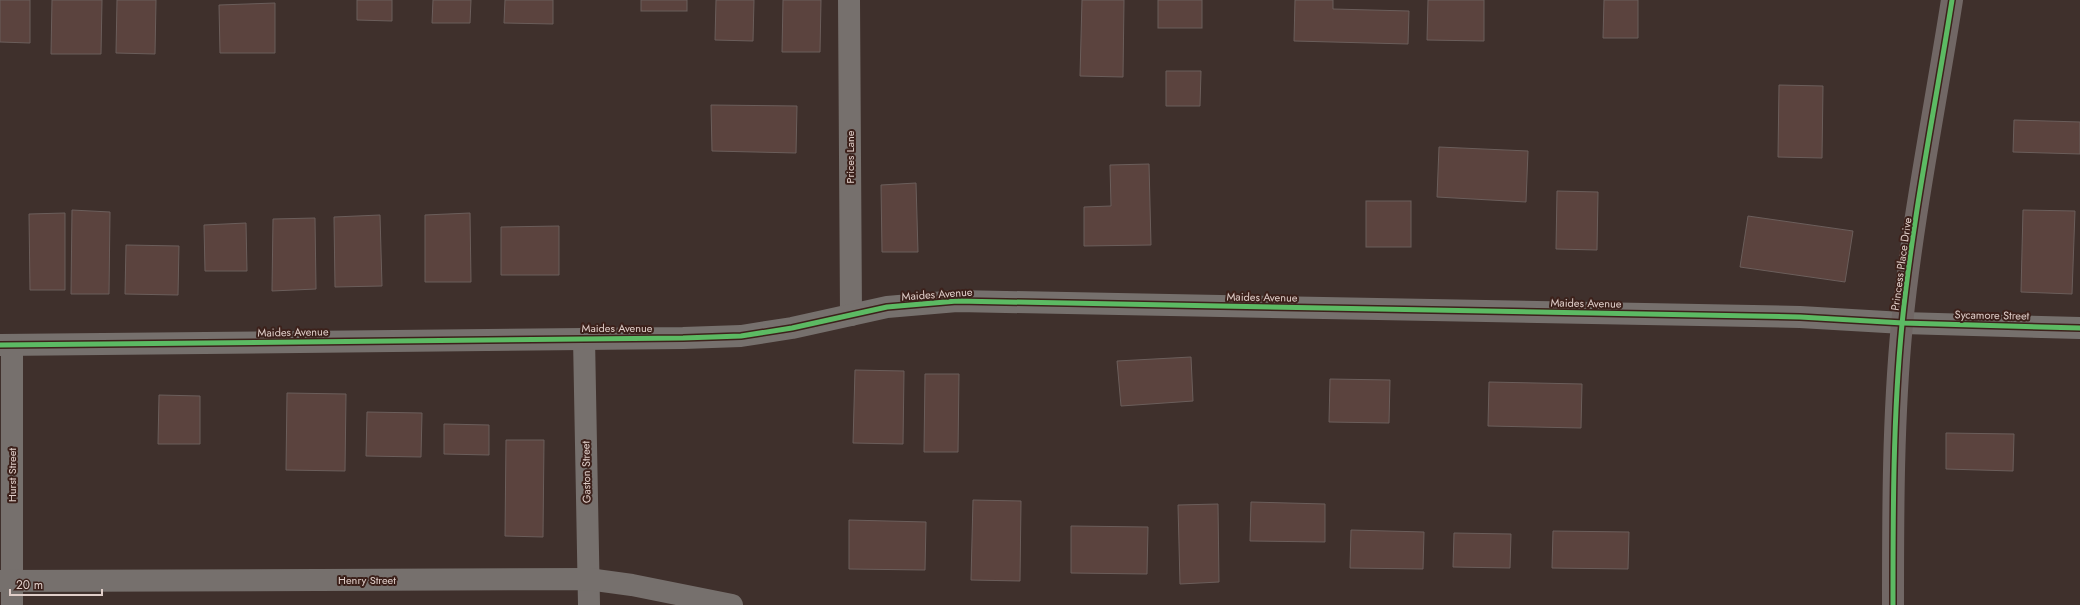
<svg xmlns="http://www.w3.org/2000/svg" width="2080" height="605" font-family="Jost,sans-serif">
  <style>
    .building { fill: #5b433e; stroke: #6b5e5b }
    .lines { fill: none; stroke-linecap: round; stroke-linejoin: round }
    .street { stroke: #76706d; stroke-width: 22 }
    .secondary { stroke: #716765; stroke-width: 22 }
    .cycleway-casing { stroke: #3c211b; stroke-width: 8 }
    .cycleway { stroke: #5cba63; stroke-width: 5 }
    .labels { text-anchor: middle; stroke-width: 4; stroke-linejoin: round; paint-order: stroke }
    .street-label { font-size: 11px; fill: #e0cec9; stroke: #3c211b }
  </style>
  <rect width="100%" height="100%" fill="#3f302c"/>
  <g class="building">
    <path d="M0,0h30v43l-30,-1z"/>
    <path d="M52,0h50l-1,54h-50z"/>
    <path d="M117,0h39l-1,54 -39,-1z"/>
    <path d="M357,0h35v21l-35,-1z"/>
    <path d="M433,0h38l-1,23h-38z"/>
    <path d="M505,0h48v24l-49,-1z"/>
    <rect x="641" y="0" width="46" height="11"/>
    <path d="M716,0h38l-1,41 -38,-1z"/>
    <path d="M783,0h38l-1,52h-38z"/>
    <path d="M1082,0h42l-1,77 -43,-1z"/>
    <rect x="1158" y="0" width="44" height="28"/>
    <path d="M1295,0h38v9l76,2 -1,33 -114,-3z"/>
    <path d="M1428,0h56v41l-57,-1z"/>
    <path d="M1604,0h34v38h-35z"/>
    <path d="M275,3v50h-55l-1,-48z"/>
    <path d="M1166,71h35l-1,35h-34z"/>
    <path d="M1779,85l44,1 -1,72 -44,-1z"/>
    <path d="M711,105l86,1 -1,47 -84,-2z"/>
    <path d="M2014,120l66,2v32l-67,-2z"/>
    <path d="M1439,147l89,4 -2,51 -89,-5z"/>
    <path d="M1149,164l2,81 -67,1v-39l27,-1 -1,-41z"/>
    <path d="M916,183l2,69h-36l-1,-67z"/>
    <path d="M1557,191l41,1 -1,58 -41,-1z"/>
    <rect x="1366" y="201" width="45" height="46"/>
    <path d="M72,210l38,2 -1,82h-38z"/>
    <path d="M2023,210l52,1 -3,83 -51,-2z"/>
    <path d="M65,213v77h-35l-1,-76z"/>
    <path d="M470,213l1,69h-46v-67z"/>
    <path d="M380,215l2,71 -47,1 -1,-70z"/>
    <path d="M1748,216l105,15 -8,51 -105,-15z"/>
    <path d="M315,218l1,71 -44,2 1,-72z"/>
    <path d="M246,223l1,48h-42l-1,-46z"/>
    <path d="M559,226v49h-58v-48z"/>
    <path d="M126,245l53,1 -1,49 -53,-1z"/>
    <path d="M1191,357l2,44 -72,5 -4,-45z"/>
    <path d="M855,370l49,1 -1,73 -50,-1z"/>
    <path d="M925,374h34l-1,78h-34z"/>
    <path d="M1330,379l60,1 -1,43 -60,-1z"/>
    <path d="M1489,382l93,2 -1,44 -93,-2z"/>
    <path d="M287,393l59,1 -1,77 -59,-1z"/>
    <path d="M159,395l41,1v48h-42z"/>
    <path d="M367,412l55,1 -1,44 -55,-1z"/>
    <path d="M444,424l45,1v30l-45,-1z"/>
    <path d="M1946,433l68,1 -1,37 -67,-2z"/>
    <path d="M506,440h38l-1,97 -38,-1z"/>
    <path d="M973,500l48,1 -1,80 -49,-1z"/>
    <path d="M1251,502l74,2v38l-75,-1z"/>
    <path d="M1218,504l1,78 -39,2 -2,-79z"/>
    <path d="M849,520l77,2 -1,48 -76,-1z"/>
    <path d="M1071,526l77,1 -1,47 -76,-1z"/>
    <path d="M1351,530l73,2 -1,37 -73,-1z"/>
    <path d="M1553,531l76,1 -1,37 -76,-1z"/>
    <path d="M1454,533l57,1 -1,34 -57,-1z"/>
  </g>
  <g class="lines">
    <g class="street">
      <path d="M849,0l2,315"/>
      <path d="M584,338l5,267"/>
      <path d="M0,345l683,-7 58,-2 51,-8 95,-21 70,-6 843,16 103,6 177,5"/>
      <path d="M12,345v260"/>
      <path d="M0,581l588,-2 44,6 100,20"/>
    </g>
    <path class="secondary" d="M1893,605c0,-94 0,-188 9,-281 11,-109 33,-216 50,-324"/>
    <defs>
      <g id="cycleway">
        <path d="M0,345l683,-7 58,-2 51,-8 95,-21 70,-6 843,16 103,6 177,5"/>
        <path d="M1893,605c0,-94 0,-188 9,-281 11,-109 33,-216 50,-324"/>
      </g>
    </defs>
    <use href="#cycleway" class="cycleway-casing"/>
    <use href="#cycleway" class="cycleway"/>
  </g>
  <g class="labels">
    <g class="street-label">
      <text transform="translate(850 157) rotate(-90)" y="4">Prices Lane</text>
      <text transform="translate(1901 264) rotate(-82)" y="4">Princess Place Drive</text>
      <text transform="translate(937 294) rotate(-4)" y="4">Maides Avenue</text>
      <text transform="translate(1262 297) rotate(1)" y="4">Maides Avenue</text>
      <text transform="translate(1586 303) rotate(1)" y="4">Maides Avenue</text>
      <text transform="translate(1992 315) rotate(1)" y="4">Sycamore Street</text>
      <text x="617" y="332">Maides Avenue</text>
      <text transform="translate(293 332) rotate(-1)" y="4">Maides Avenue</text>
      <text transform="translate(586 472) rotate(-91)" y="4">Gaston Street</text>
      <text transform="translate(12 475) rotate(-90)" y="4">Hurst Street</text>
      <text x="367" y="584">Henry Street</text>
    </g>
  </g>
  <path d="M10 589v6h92v-6" fill="none" stroke="#e0cec9" stroke-width="2"/>
  <text x="16" y="589" font-size="12" fill="#e0cec9" stroke="#3c211b" stroke-width="3" paint-order="stroke">20 m</text>
</svg>
